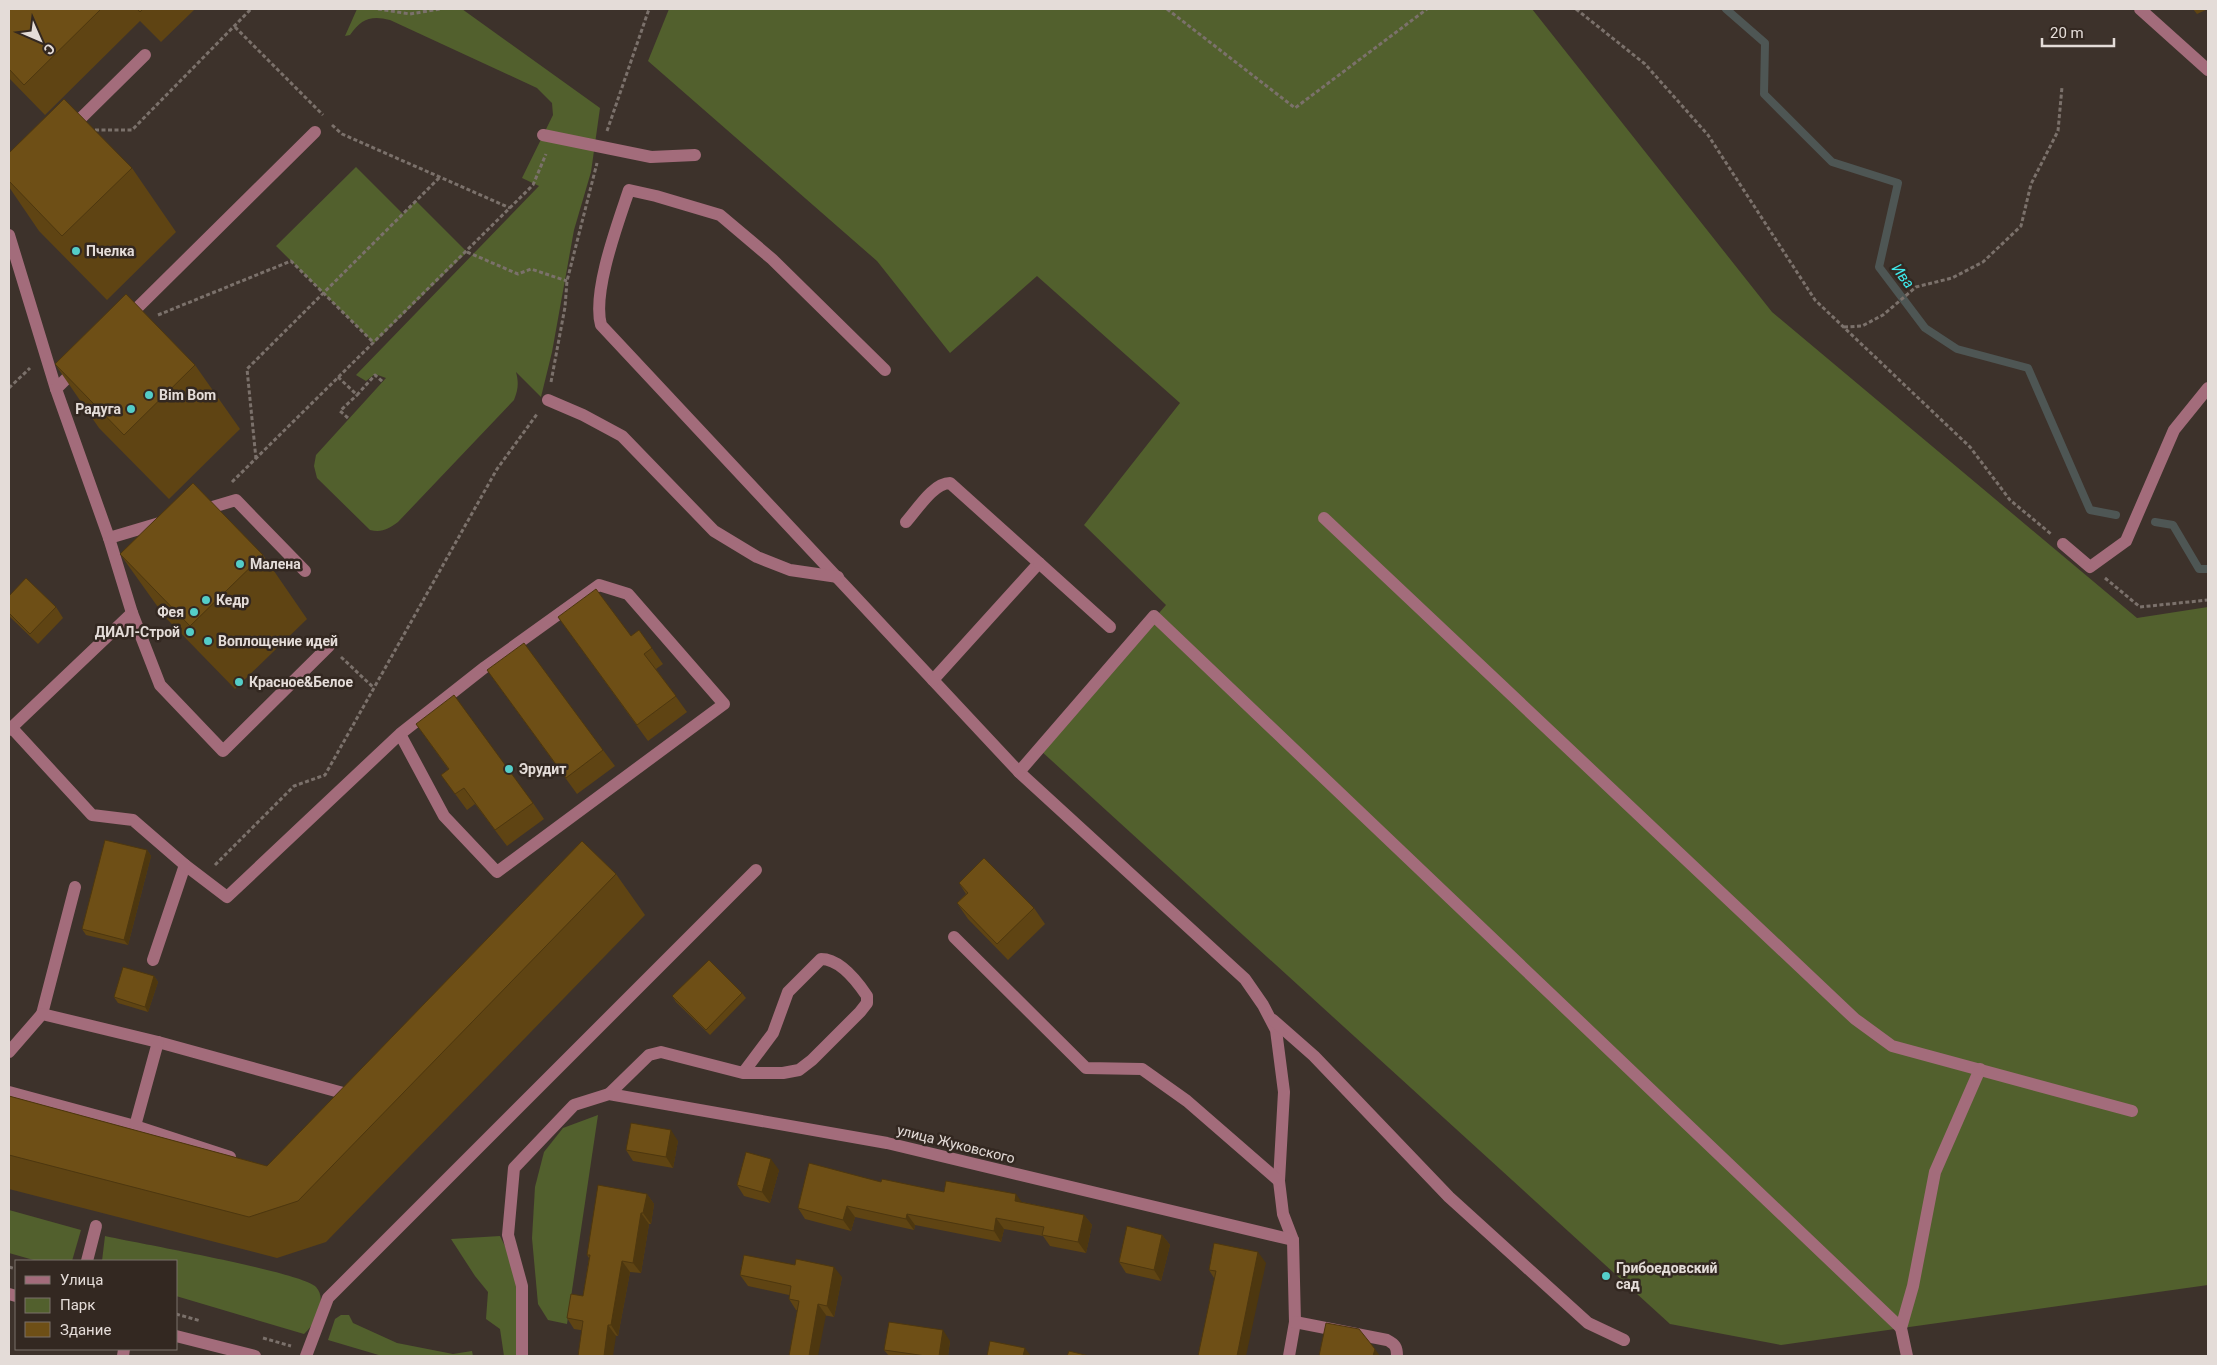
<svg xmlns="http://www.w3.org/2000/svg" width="2217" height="1365" font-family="Roboto,sans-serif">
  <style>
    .green { fill: #52602d }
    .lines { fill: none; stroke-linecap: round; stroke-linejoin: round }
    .stream { stroke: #4e5654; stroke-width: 8 }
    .path { stroke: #7b716b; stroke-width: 3; stroke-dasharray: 4 2.5; stroke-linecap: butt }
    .minor { stroke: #a36c7b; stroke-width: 12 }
    .wall { fill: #5f4413 }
    .shaded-wall { fill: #4d370f }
    .building { fill: #6e4f16; stroke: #4d370f }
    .poi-dot { fill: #54cdc8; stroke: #332821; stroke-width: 2 }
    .labels { text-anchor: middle; stroke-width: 5; stroke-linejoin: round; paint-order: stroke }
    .poi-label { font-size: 14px; font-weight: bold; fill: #e4dcd8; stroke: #332821; text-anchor: start }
    .street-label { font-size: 14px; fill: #e4dcd8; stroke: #332821 }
    .water-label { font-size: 15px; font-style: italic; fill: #3fe9eb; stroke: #332821 }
  </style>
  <rect width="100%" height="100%" fill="#3d322b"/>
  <g class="green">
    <path d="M357,9h105l138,99 -9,64 -17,58 -22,122 -11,45 -25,-25c3,11 2,18 -2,28l-116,122c-10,7 -16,11 -28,8l-53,-52 -3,-12 2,-11 70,-77 -11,-4 -9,7 -10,-6 183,-189 -17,-8 31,-63 -1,-12 -15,-15 -147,-68c-19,-5 -29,-1 -40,15l-5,1z"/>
    <path d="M669,9h863l240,303 365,306 71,-11v678l-427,60 -111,-21 -630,-574 126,-145 -82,-80 96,-122 -143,-127 -87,77 -73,-92 -229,-200z"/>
    <path d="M356,167l47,47 13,-13 51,51 -93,91 -98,-97z"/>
    <path d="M598,1115l-31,209 -19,-4 -10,-16 -6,-66 3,-51 9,-35 19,-24z"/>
    <path d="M9,1210l72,20 -9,31h-35l-28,-8z"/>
    <path d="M105,1236c31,7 197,36 211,51 12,13 -1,37 -12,47l-128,-38v-35h-74z"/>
    <path d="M500,1236l12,24 6,29v67h-14l-4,-27 -14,-10 2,-27 -13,-16 -24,-37z"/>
    <path d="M341,1315h8l4,8 44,20 56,11 19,-3 1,5h-91l-54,-16 7,-21z"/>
  </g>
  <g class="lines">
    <g class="stream">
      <path d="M1726,9l39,34 -1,51 68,68 66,21 -19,84 46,61 32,21 71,19 62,142 26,5"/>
      <path d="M2155,522l18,3 26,44h9"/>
    </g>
    <g class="path">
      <path d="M378,9l32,5 30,-5"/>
      <path d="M1167,9l128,99 132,-99"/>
      <path d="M1576,9l69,55 63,71 107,165 155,147 40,53 41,34"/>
      <path d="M235,27l88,88"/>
      <path d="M332,125l10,9 168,74"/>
      <path d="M95,130h37l119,-121"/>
      <path d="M607,131l42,-122"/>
      <path d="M467,252l51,22 13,-5 36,12"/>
      <path d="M158,315l133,-54 83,82"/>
      <path d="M1844,327l18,-1 21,-11 33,-28 36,-9 31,-16 38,-36 10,-42 27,-53 4,-44"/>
      <path d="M338,377l19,18 18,-20 8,7"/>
      <path d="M551,382l14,-75 2,-26 30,-118"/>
      <path d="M9,388l21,-20"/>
      <path d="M348,418l-8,-7 17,-16"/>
      <path d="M256,459l-9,-90 193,-192"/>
      <path d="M232,482l301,-297 13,-31"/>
      <path d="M2105,578l35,29 68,-7"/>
      <path d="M341,657l33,31"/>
      <path d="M215,865l79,-79 31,-11 172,-306 40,-55"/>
      <path d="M9,1267l7,2"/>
      <path d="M176,1314l25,7"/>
      <path d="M263,1338l28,8"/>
    </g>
    <g class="minor">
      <path d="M2140,9l68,61"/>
      <path d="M71,128l74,-73"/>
      <path d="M543,135l108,22 44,-2"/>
      <path d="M9,235l47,154"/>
      <path d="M126,319l189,-187"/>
      <path d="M76,369l-20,20 53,149 23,75"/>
      <path d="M885,370l-113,-111 -52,-44 -64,-19 -27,-6c-11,33 -37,102 -28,135l418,447 226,207 18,26 13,25 8,62 -5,89 4,33 10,26 2,82 -6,34"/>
      <path d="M548,400l35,15 39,21 92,95 43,26 33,13 48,7"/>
      <path d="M199,511l37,-11 69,71"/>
      <path d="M1324,518l531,501 37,27 240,65"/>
      <path d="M906,522c11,-12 27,-39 44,-39l89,80 -106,117"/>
      <path d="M109,538l54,-16"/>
      <path d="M2063,544l27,23 36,-26 48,-111 34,-42"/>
      <path d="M1039,563l71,64"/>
      <path d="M11,727l81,88 41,5 52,45 -32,95"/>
      <path d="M9,730l123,-117 28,72 63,66 106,-105"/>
      <path d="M1019,772l135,-156 747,712"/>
      <path d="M185,865l42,32 173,-163 85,-67 114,-82 29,9 96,110 -227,168 -53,-56 -44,-82"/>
      <path d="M954,937l132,131 56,1 45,32 92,80"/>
      <path d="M42,1014l33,-127"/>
      <path d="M1273,1020l41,36 135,141 139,126 36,17"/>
      <path d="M9,1052l33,-38 116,28 196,54"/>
      <path d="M9,1092l126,34 95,31"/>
      <path d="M609,1094l40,-39 12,-3 82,21h40l16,-3 13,-10 48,-48 7,-9v-7c-10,-15 -27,-37 -46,-37l-33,33 -15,41 -30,40"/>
      <path d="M135,1126l23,-84"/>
      <path d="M87,1261l9,-35"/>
      <path d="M9,1294l7,2"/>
      <path d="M1295,1322l92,18c8,4 10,7 10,16"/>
      <path d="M176,1336l79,20"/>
      <path d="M123,1356l1,-7"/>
      <path d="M306,1356l22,-58 428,-428"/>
      <path d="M522,1356v-70l-14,-51 6,-67 60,-63 35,-11 278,49 406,97"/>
      <path d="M1907,1356l-6,-28 12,-42 22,-114 45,-103"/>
    </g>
  </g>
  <g class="wall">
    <path d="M9,9h186l-34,33 -21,-21 -95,94 -36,-37z"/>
    <path d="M2193,9h15l-11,5z"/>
    <path d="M9,153l123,15 44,64 -69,68 -68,-69 -30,-44z"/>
    <path d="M55,364l140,1 45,64 -71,70 -70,-71z"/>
    <path d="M120,554l143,1 44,64 -72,70 -70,-72z"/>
    <path d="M9,596l47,11 7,11 -25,26 -29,-28z"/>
    <path d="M558,617l73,19 8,-6 24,34 -7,5 31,43 -39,29z"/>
    <path d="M487,670l116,80 12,16 -38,28z"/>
    <path d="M416,724l117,79 11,16 -37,27 -32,-42 -8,6 -14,-19 -12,-16 8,-5z"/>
    <path d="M147,850l4,6 -23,89 -42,-10 -4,-6z"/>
    <path d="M616,874l29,41 -319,327 -49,16 -268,-69v-93l258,70z"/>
    <path d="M959,883l75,25 11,16 -37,36 -40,-41 -11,-16 9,-9z"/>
    <path d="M154,976l4,6 -10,30 -30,-9 -4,-6z"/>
    <path d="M742,993l4,5 -36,37 -34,-33 -4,-6z"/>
    <path d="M678,1141l-5,27 -40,-7 -7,-11z"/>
    <path d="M779,1170l-9,33 -26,-7 -7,-11z"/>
    <path d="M881,1182l63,10 78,10 62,13 8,10 -6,28 -36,-7 -7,-10 -39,-7 -3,13 -86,-17 -1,5 -59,-13 -4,14 -46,-12 -7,-11z"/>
    <path d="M647,1194l7,10 -3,20h-2l-8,49 -11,-1 -12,64 -44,-7 -7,-11 16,-22 6,-38 -2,-3z"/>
    <path d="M1162,1235l8,10 -9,36 -35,-8 -7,-11z"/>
    <path d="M1266,1263l-52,15 -5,-8z"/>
    <path d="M740,1275l102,2 -8,40 -38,-7 -7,-11v-4l-41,-9z"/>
    <path d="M950,1341l-2,15h-59l-5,-6z"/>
  </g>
  <g class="shaded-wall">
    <path d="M147,850l4,6 -23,89 -4,-5z"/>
    <path d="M154,976l4,6 -10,30 -3,-5z"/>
    <path d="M671,1130l7,11 -5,27 -7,-11z"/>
    <path d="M771,1159l8,11 -9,33 -8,-11z"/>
    <path d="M647,1194l7,10 -3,20 -8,-11z"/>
    <path d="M1016,1194l8,11 -9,-4z"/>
    <path d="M847,1206l8,11 -4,14 -8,-11z"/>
    <path d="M641,1213l8,11 -8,49 -8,-10z"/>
    <path d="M907,1214l8,11 -1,5 -8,-11z"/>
    <path d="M1084,1215l8,10 -6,28 -8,-11z"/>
    <path d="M996,1218l8,11 -3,13 -7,-11z"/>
    <path d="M1162,1235l8,10 -9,36 -7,-11z"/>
    <path d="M1258,1252l8,11 -20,93h-9z"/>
    <path d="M622,1261l8,11 -12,64 -7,-11z"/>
    <path d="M834,1267l8,10 -8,40 -7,-11z"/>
    <path d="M818,1304l8,11 -8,41h-9z"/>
    <path d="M608,1325l8,11 -3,20h-9z"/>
    <path d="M943,1330l7,11 -2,15h-9z"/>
    <path d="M1025,1348l6,8h-8z"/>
    <path d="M1375,1349l5,7h-7z"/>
  </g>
  <g class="building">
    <path d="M9,9h92l-77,76 -15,-16z"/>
    <path d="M137,9h6l-3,3z"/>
    <path d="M64,99l68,69 -70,68 -53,-55v-28z"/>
    <path d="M126,294l69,71 -71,70 -69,-71z"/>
    <path d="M193,483l70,72 -73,71 -70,-72z"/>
    <path d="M26,578l30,29 -26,27 -21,-21v-17z"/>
    <path d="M596,589l35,47 8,-6 13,18 -8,6 32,42 -39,29 -79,-108z"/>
    <path d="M524,643l79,107 -37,28 -79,-108z"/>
    <path d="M454,695l79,108 -38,27 -31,-42 -9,6 -14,-19 8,-6 -33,-45z"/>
    <path d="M105,840l42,10 -23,90 -42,-11z"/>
    <path d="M582,841l34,33 -318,327 -49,16 -240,-62v-59l258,70z"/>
    <path d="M984,858l50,50 -37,36 -40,-41 11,-10 -9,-10z"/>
    <path d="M709,960l33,33 -36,37 -34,-34z"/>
    <path d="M123,967l31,9 -9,31 -31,-10z"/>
    <path d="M631,1123l40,7 -5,27 -40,-7z"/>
    <path d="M746,1152l25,7 -9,33 -25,-7z"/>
    <path d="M809,1163l72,19 1,-3 62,13 2,-11 70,13 -1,7 69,14 -6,27 -36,-7 2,-8 -48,-9 -2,13 -87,-17 -1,5 -59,-13 -4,14 -45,-12z"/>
    <path d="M598,1185l49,9 -4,19h-2l-8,50 -11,-2 -11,64h-3l-4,31h-26l5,-35 -16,-3 4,-24 12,2 7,-41h-3z"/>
    <path d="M1127,1226l35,9 -8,35 -35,-8z"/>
    <path d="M1214,1243l44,9 -21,104h-39l18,-85 -7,-1z"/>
    <path d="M744,1255l51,10 1,-6 38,8 -7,39 -9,-2 -9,52h-20l10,-55 -10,-2 2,-13 -51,-11z"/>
    <path d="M889,1322l54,8 -4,26h-13l-42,-6z"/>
    <path d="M1326,1323l33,6 16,20 -2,7h-54z"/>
    <path d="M990,1341l35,7 -2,8h-36z"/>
    <path d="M1069,1351l20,5h-22z"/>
  </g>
  <g class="poi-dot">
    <circle cx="76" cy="251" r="5"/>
    <circle cx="149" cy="395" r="5"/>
    <circle cx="131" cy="409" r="5"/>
    <circle cx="240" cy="564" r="5"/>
    <circle cx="206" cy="600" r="5"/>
    <circle cx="194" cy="612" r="5"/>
    <circle cx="190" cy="632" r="5"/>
    <circle cx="208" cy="641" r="5"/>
    <circle cx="239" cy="682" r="5"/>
    <circle cx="509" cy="769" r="5"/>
    <circle cx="1606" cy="1276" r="5"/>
  </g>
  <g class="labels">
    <g class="poi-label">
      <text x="86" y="256">Пчелка</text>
      <text x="159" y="400">Bim Bom</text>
      <text x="121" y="414" text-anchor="end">Радуга</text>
      <text x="250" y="569">Малена</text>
      <text x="216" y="605">Кедр</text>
      <text x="184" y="617" text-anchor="end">Фея</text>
      <text x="180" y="637" text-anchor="end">ДИАЛ-Строй</text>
      <text x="218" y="646">Воплощение идей</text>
      <text x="249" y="687">Красное&amp;Белое</text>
      <text x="519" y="774">Эрудит</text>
      <text x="1616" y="1273">Грибоедовский<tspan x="1616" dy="16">сад</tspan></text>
    </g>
    <g class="street-label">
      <text transform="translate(956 1144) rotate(14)" y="5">улица Жуковского</text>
    </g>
    <g class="water-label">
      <text transform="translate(1903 276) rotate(53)" y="5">Ива</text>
    </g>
  </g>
  <rect width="2217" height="1365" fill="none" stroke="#e4dcd8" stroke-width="20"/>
  <rect x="15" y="1260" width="162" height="90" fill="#332821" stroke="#7a706a"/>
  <rect x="25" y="1276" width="25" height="8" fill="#a36c7b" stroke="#7a706a"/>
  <text x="60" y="1285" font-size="15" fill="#e4dcd8">Улица</text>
  <rect x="25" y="1298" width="25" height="15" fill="#52602d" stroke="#7a706a"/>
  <text x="60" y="1310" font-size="15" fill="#e4dcd8">Парк</text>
  <rect x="25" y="1322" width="25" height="15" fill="#6e4f16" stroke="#7a706a"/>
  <text x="60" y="1335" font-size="15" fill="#e4dcd8">Здание</text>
  <g transform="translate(40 40) rotate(135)" stroke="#332821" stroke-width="4" paint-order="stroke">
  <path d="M0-4L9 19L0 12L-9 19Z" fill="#e4dcd8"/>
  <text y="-8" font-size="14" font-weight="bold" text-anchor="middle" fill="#e4dcd8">С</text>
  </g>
  <path d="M2042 38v8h72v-8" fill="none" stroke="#e4dcd8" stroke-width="2.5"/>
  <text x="2050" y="38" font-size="15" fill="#e4dcd8" stroke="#332821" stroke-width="4" paint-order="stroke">20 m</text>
</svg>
